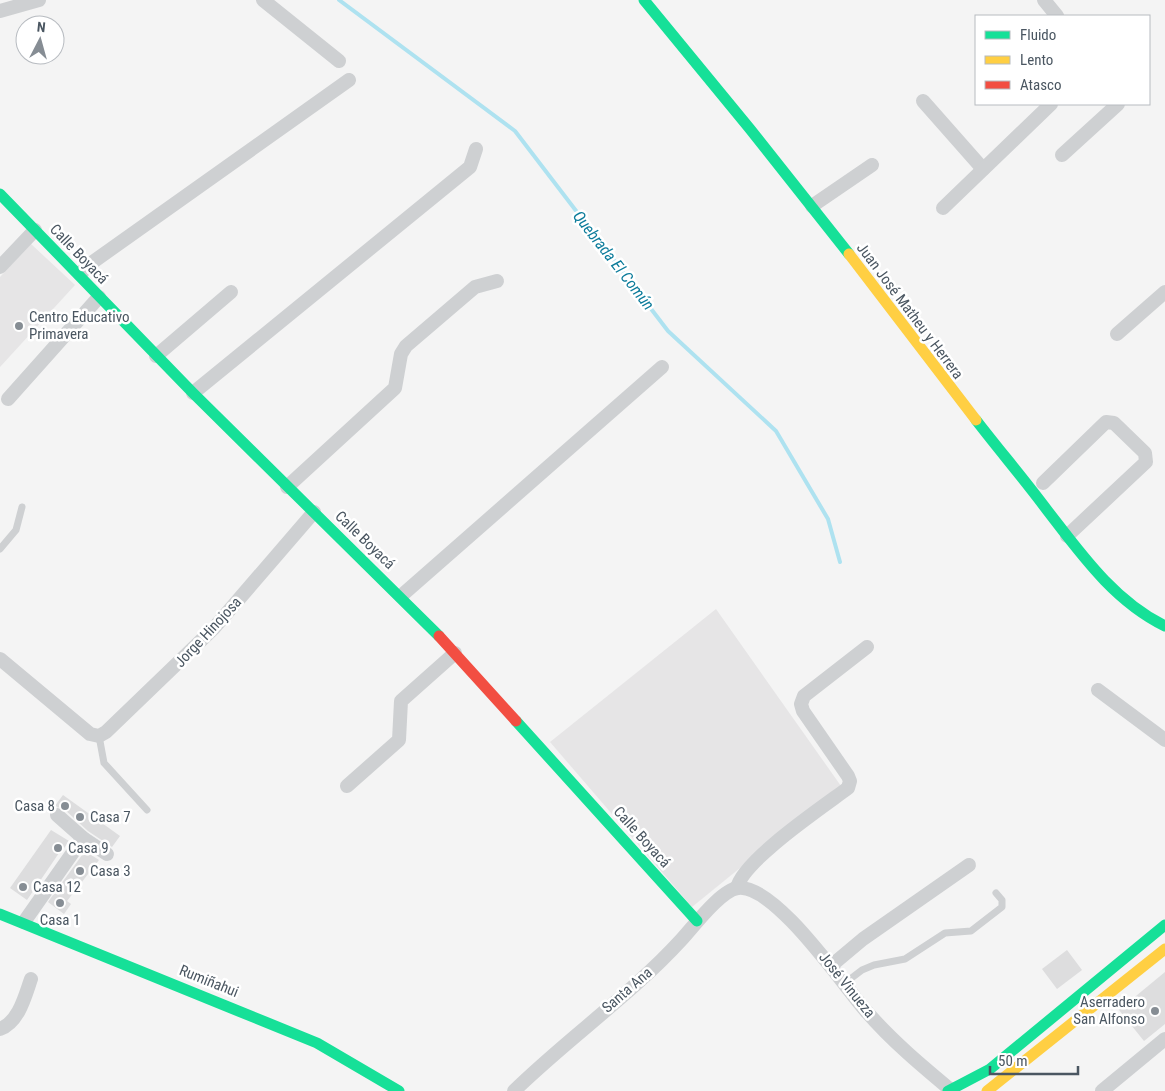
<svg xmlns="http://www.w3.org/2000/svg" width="1165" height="1091" font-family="'Roboto Condensed',sans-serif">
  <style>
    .education { fill: #e6e5e6 }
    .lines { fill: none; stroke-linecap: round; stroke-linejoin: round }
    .stream { stroke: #aee2f0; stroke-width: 4 }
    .building { fill: #ddddde }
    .lane { stroke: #ced0d2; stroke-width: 7 }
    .street { stroke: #ced0d2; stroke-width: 14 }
    .fast { stroke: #16e098; stroke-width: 11 }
    .slow { stroke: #ffcf43; stroke-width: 11 }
    .jam { stroke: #f24e42; stroke-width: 11 }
    .poi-dot { fill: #868d94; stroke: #fff; stroke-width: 2 }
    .labels { text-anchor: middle; stroke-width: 5; stroke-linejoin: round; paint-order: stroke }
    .street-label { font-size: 15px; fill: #4a5661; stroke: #fff }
    .poi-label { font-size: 15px; fill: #4a5661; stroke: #fff; text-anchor: start }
    .water-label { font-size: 16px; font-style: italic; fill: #0c7c9b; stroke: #fff }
  </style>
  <rect width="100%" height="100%" fill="#f4f4f4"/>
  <g class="education">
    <path d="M31,244l44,41 -75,82v-90z"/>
    <path d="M716,609l125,177 -149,121 -142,-165z"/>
  </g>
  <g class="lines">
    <path class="stream" d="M339,0l176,131 153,200 108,100 52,88 12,43"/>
  </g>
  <g class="building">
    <path d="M63,795l57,41 -8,11 -24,-16 -25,-23 -9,-1z"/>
    <path d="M51,830l18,11 -9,13 -1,-1 -32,47 -17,-12z"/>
    <path d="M85,851l14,9 -32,41 4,3 -7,10 -16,-12z"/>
    <path d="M1067,950l15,20 -25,19 -15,-20z"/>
    <path d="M1165,972v52l-21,17 -25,-31z"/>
  </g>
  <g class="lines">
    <g class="lane">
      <path d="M0,549l16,-19 6,-23"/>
      <path d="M99,736l5,27 43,47"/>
      <path d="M845,983l17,-13 12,-5 31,-6 40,-26 26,-2 31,-24v-7l-6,-7"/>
    </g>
    <g class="street">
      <path d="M263,0l76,61"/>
      <path d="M1044,0l13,16"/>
      <path d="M0,11l39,-11"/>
      <path d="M923,101l60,68"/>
      <path d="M1062,155l56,-51"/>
      <path d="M812,206l60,-41"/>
      <path d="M943,208l108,-104"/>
      <path d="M0,267l35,-37"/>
      <path d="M80,274l10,-10 259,-184"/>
      <path d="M1117,334l48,-42"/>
      <path d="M156,356l75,-64"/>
      <path d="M193,393l277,-226 6,-18"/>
      <path d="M8,399l91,-102"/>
      <path d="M1043,483l63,-61 8,1 31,30 1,9 -79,74"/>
      <path d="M287,487l108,-99 6,-34 5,-8 69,-59 22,-6"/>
      <path d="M401,596l261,-229"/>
      <path d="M0,659l90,75 9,2 7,-4 108,-104 100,-116"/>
      <path d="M1098,690l67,50"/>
      <path d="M347,786l52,-46 2,-39 54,-48"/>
      <path d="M57,815l26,23 24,16"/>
      <path d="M737,888c5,-27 87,-82 111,-100l2,-7 -2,-5 -45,-65 -2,-7 3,-8 63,-49"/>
      <path d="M24,922l59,-84"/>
      <path d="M832,965l31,-26 106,-74"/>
      <path d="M0,1029c19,-7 25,-33 31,-50"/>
      <path d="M514,1091c54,-53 118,-97 168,-152 12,-13 39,-49 56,-51 37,-4 105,97 128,123 26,30 56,55 86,80"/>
      <path d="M1102,1091l63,-52"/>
    </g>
    <g class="fast">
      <path d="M644,0l106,129 99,125"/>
      <path d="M0,194l193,199 246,243"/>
      <path d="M976,420c23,30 48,59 71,90 34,44 67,91 118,116"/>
      <path d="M516,721l181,200"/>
      <path d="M0,914l317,129 82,48"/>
      <path d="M948,1091l42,-22 175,-144"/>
    </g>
    <g class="slow">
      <path d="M849,254l127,166"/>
      <path d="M987,1091l178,-142"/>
    </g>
    <path class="jam" d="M439,636l77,85"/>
  </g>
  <g class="poi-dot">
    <circle cx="19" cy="326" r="5"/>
    <circle cx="65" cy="806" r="5"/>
    <circle cx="80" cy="817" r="5"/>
    <circle cx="58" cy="848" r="5"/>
    <circle cx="80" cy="871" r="5"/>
    <circle cx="23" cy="887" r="5"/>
    <circle cx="60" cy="903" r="5"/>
    <circle cx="1155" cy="1011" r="5"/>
  </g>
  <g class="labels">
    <g class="street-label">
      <text transform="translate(79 254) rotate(46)" y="5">Calle Boyacá</text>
      <text transform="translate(910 311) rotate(53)" y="5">Juan José Matheu y Herrera</text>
      <text transform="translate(365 540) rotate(44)" y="5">Calle Boyacá</text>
      <text transform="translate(208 632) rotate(-47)" y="5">Jorge Hinojosa</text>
      <text transform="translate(642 837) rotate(48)" y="5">Calle Boyacá</text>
      <text transform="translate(209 981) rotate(22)" y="5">Rumiñahui</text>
      <text transform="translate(847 985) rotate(51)" y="5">José Vinueza</text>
      <text transform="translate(627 990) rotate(-41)" y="5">Santa Ana</text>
    </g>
    <g class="poi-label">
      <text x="29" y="322">Centro Educativo<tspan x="29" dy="17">Primavera</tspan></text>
      <text x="55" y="811" text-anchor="end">Casa 8</text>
      <text x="90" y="822">Casa 7</text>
      <text x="68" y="853">Casa 9</text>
      <text x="90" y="876">Casa 3</text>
      <text x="33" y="892">Casa 12</text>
      <text x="60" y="925" text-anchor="middle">Casa 1</text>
      <text x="1145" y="1007" text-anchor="end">Aserradero<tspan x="1145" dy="17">San Alfonso</tspan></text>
    </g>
    <g class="water-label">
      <text transform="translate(614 260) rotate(52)" y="6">Quebrada El Común</text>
    </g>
  </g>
  <rect x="975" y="15" width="175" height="90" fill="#ffffff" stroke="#b7bbc0"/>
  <rect x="985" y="31" width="25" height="8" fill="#16e098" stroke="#b7bbc0"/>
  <text x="1020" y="40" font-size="15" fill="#4a5661">Fluido</text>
  <rect x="985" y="56" width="25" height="8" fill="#ffcf43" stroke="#b7bbc0"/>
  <text x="1020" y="65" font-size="15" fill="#4a5661">Lento</text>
  <rect x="985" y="81" width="25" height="8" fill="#f24e42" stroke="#b7bbc0"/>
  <text x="1020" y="90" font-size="15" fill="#4a5661">Atasco</text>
  <g transform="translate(40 40) rotate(6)"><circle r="24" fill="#ffffff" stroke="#b7bbc0"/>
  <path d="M0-4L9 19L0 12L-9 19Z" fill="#868d94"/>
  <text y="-8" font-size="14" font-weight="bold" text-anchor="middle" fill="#4a5661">N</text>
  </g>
  <path d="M990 1066v8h88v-8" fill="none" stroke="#4a5661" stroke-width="2.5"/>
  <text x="998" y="1066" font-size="15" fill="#4a5661" stroke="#ffffff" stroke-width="4" paint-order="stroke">50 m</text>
</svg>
